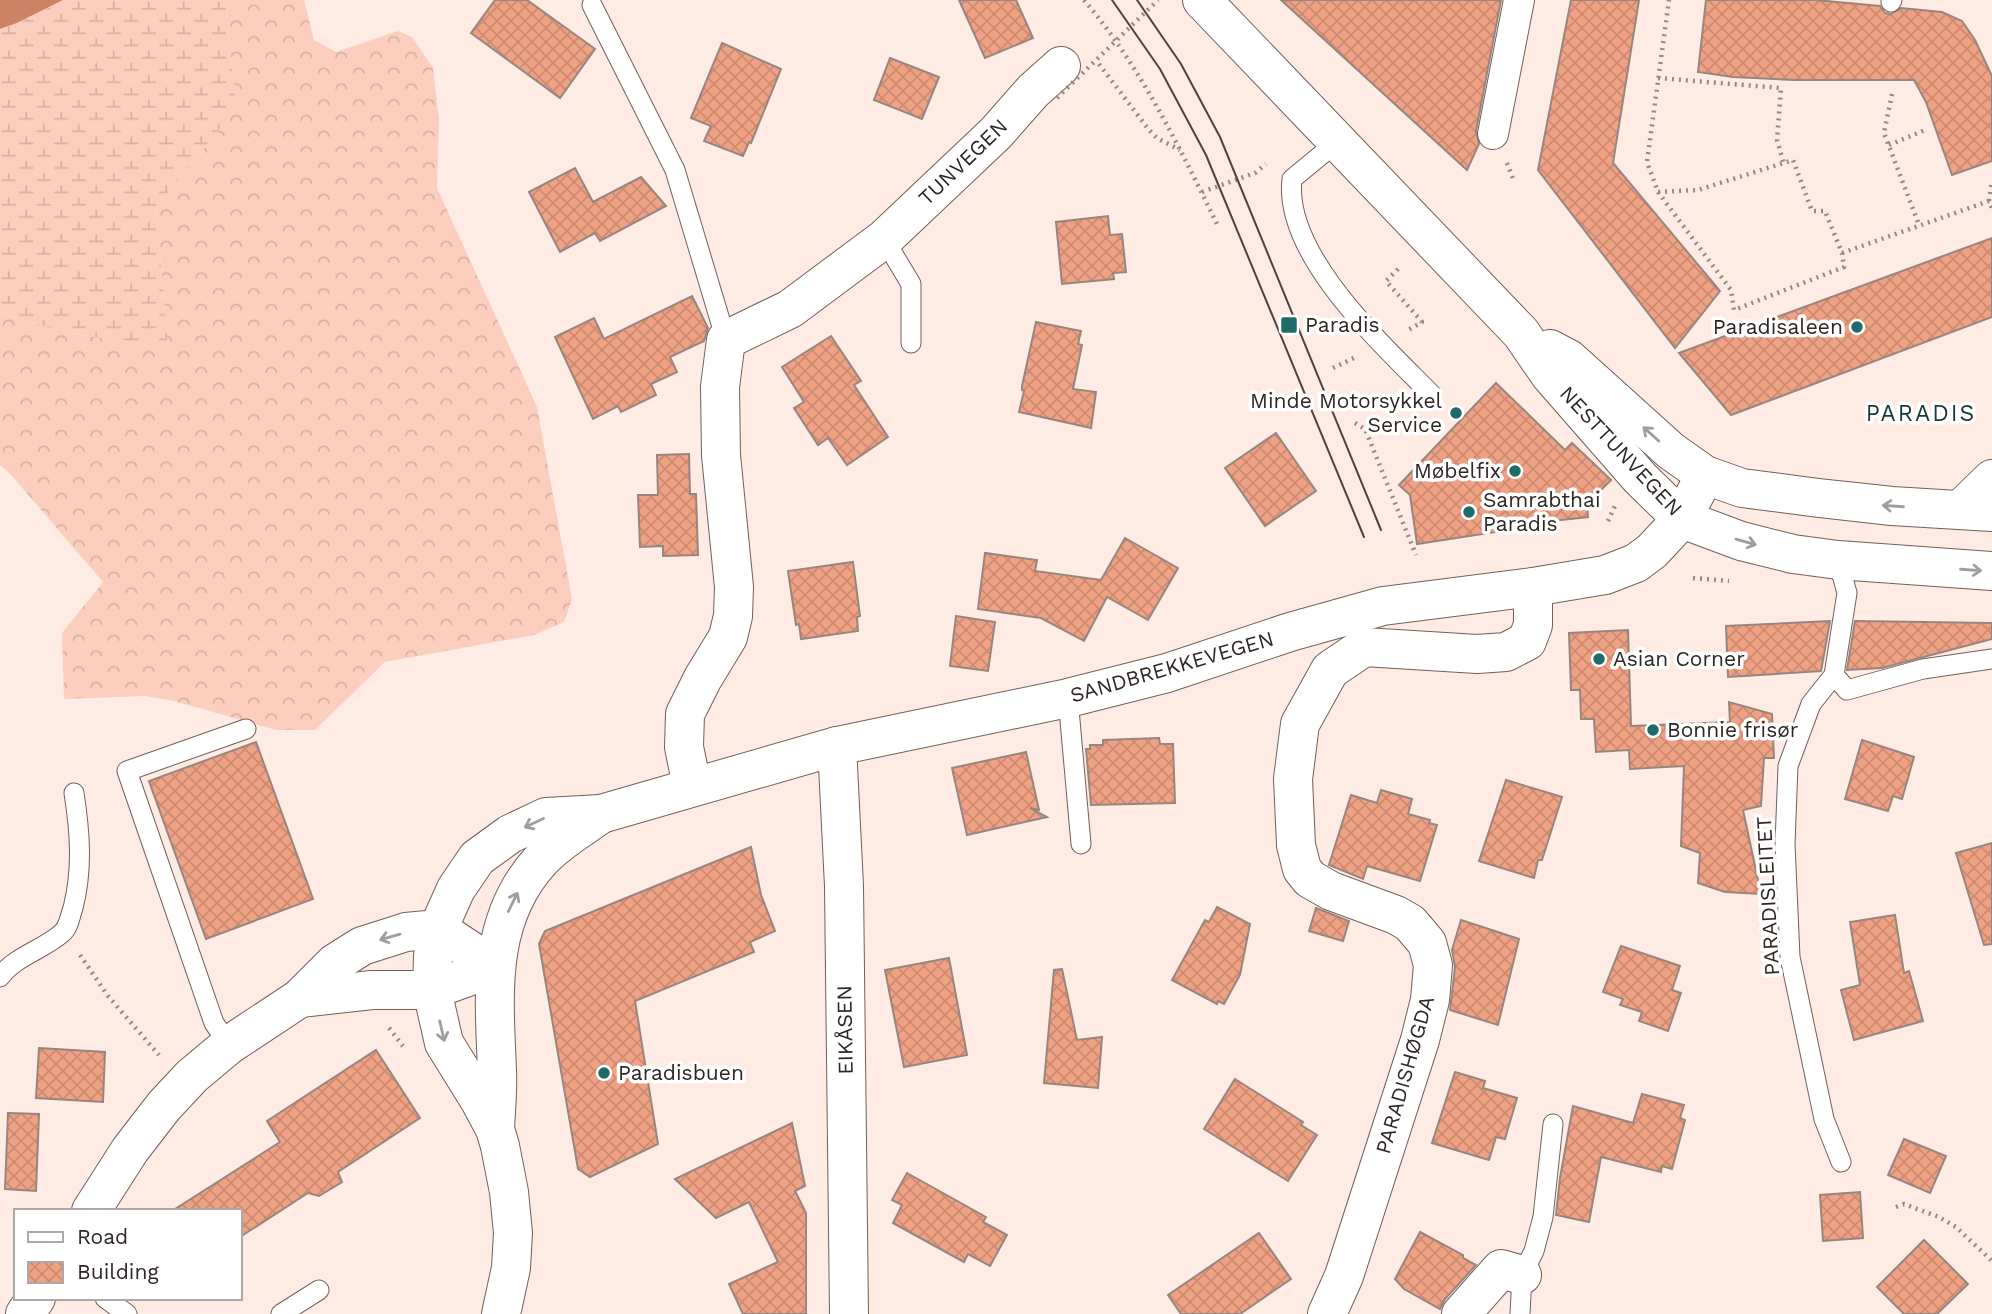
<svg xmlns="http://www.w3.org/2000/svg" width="1992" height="1314" font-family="'Work Sans',sans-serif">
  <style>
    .forest { fill: url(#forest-crowns) }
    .wetland { fill: url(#wetland-marsh) }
    .water { fill: #cd8265 }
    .building { fill: url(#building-cross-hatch); stroke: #97867f; stroke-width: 2 }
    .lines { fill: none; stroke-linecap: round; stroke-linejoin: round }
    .service-casing { stroke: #71605a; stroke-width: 21 }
    .pedestrian-casing { stroke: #71605a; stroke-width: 32 }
    .minor-casing { stroke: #71605a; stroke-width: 40 }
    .tertiary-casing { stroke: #71605a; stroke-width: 40 }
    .secondary-casing { stroke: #71605a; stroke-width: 40 }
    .primary-casing { stroke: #71605a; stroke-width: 40 }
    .path { stroke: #968984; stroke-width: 4.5; stroke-dasharray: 2 5; stroke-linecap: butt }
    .service { stroke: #fff; stroke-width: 19 }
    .pedestrian { stroke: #fff; stroke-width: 30 }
    .minor { stroke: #fff; stroke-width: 38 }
    .tertiary { stroke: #fff; stroke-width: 38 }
    .secondary { stroke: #fff; stroke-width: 38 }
    .primary { stroke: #fff; stroke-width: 38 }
    .tram { stroke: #4c4340; stroke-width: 2 }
    .path-bridge { stroke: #968984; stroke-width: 4.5; stroke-dasharray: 2 5; stroke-linecap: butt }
    .oneway { stroke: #a09d9c }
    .poi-dot { fill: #1f6b69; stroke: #fff; stroke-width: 2.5 }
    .labels { text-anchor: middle; stroke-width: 7; stroke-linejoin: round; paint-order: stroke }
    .street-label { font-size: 21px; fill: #2d2623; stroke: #fff }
    .poi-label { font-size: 21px; fill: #2d2623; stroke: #fff; text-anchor: start }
    .neighbourhood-label { font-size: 23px; letter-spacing: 2px; fill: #163937; stroke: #fff }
  </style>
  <defs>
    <pattern id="forest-crowns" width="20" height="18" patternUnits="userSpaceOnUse" patternTransform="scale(1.75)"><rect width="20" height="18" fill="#fbcebd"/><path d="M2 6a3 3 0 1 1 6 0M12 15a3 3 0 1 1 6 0" fill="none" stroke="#d7b1a2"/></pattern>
    <pattern id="wetland-marsh" width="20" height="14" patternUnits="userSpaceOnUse" patternTransform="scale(1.75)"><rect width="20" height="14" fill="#fbcebd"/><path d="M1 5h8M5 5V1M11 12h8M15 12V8" fill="none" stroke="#d7b1a2"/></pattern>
    <pattern id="building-cross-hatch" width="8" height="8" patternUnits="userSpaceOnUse" patternTransform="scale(1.75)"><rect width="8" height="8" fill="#efa183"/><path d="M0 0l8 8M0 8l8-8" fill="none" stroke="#cd8a71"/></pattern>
  </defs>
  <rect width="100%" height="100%" fill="#feebe4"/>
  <path class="forest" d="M226,0h78l10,40 22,12 62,-21 14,6 21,31 6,52 -2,68 100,219 35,192 -8,23 -30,13 -149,27 -70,68h-39l-102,-29 -29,-5 -81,3 -2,-66 41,-51 -90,-105 -13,-12v-152l65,19 103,16 -12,-141 80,-98z"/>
  <path class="wetland" d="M63,0h163l10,109 -80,98 12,141 -103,-16 -65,-19v-284l18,-6z"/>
  <path class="water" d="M0,0h63l-46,23 -17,6z"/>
  <g class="building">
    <path d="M495,0h32l68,49 -35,49 -89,-65z"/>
    <path d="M959,0h57l17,38 -48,20z"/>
    <path d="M1281,0h220l-25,131 3,13 -12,26z"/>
    <path d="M1571,0h68l-26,163 107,128 -45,57 -137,-178z"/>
    <path d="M1706,0h110l64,6 5,7 6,1 10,-6 41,4 20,9 13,19 17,36v85l-40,14 -26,-73 -12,-22h-120l-61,-3 -35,-5z"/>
    <path d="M722,43l59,26 -30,74 -2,-1 -6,14 -39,-15 7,-15 -20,-8z"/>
    <path d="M890,58l49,19 -17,42 -48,-19z"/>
    <path d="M575,168l18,34 48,-25 25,29 -66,35 -5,-8 -35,19 -31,-60z"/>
    <path d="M1108,216l2,19 12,-1 4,38 -13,1 1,6 -52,5 -6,-62z"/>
    <path d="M1992,238v79l-261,98 -52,-62z"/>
    <path d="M692,296l16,32 -4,13 -34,16 7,15 -26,12 5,11 -35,17 -3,-6 -25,13 -38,-82 39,-19 10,21z"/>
    <path d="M1036,322l45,9 -3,13 4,1 -9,44 23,3 -5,36 -72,-16 5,-21 -2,-1v-4z"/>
    <path d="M831,336l30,45 -7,4 34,52 -41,28 -19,-27 -10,7 -24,-37 10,-6 -22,-35z"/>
    <path d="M1496,383l69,67 7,-7 39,37 -24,24 1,13 -55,6 1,3 -117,18 -7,-49 -11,-10z"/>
    <path d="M1276,433l40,58 -51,35 -40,-58z"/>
    <path d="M689,454l1,40h6l2,61 -35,1v-10l-23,1 -2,-52h20l-1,-40z"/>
    <path d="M1125,538l53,30 -30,52 -41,-23 -23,44 -43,-23 -63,-9 7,-56 52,7 -2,11 66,9z"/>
    <path d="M853,562l7,54 -3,1 1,14 -57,8 -2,-15 -3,1 -8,-54z"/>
    <path d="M956,616l39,6 -7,49 -38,-5z"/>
    <path d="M1830,621l-9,50 -93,6 -2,-51z"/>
    <path d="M1855,621l137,2v16l-110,29 -35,2z"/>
    <path d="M1628,630l3,96 99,-4 -1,-20 43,12 2,44h-10l-3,48 -18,4 18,84 -36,-2 -27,-9 2,-30 -19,-7 3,-80 -54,3 -1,-19 -33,2 -2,-33h-13l-1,-29h-9l-2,-57z"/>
    <path d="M1159,738l1,6h13l2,59 -84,2 -5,-56h4v-4h13v-5z"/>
    <path d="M1862,740l52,17 -12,42 -9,-3 -5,15 -43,-12z"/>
    <path d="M256,742l57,157 -107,40 -57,-158z"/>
    <path d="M1026,752l13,58 -9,-2 17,9 -80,18 -15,-67z"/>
    <path d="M1506,780l56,17 -20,63h-4l-4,18 -55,-17z"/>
    <path d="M1381,790l31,9 -4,15 22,6 -1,3 8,2 -17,56 -53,-15 -4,13 -34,-14 22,-70 26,8z"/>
    <path d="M1992,843v101l-8,1 -28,-92z"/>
    <path d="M751,847l10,48 14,36 -25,11 4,10 -119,49 23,143 -68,33 -12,-8 -39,-225 6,-13z"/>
    <path d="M1217,907l33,17 -10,51 -16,29 -6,-3 -1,3 -45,-24 33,-60 4,2z"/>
    <path d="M1316,908l33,13 -6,20 -34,-10z"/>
    <path d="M1895,915l9,58 5,-2 14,50 -69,19 -13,-50 19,-5 -10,-63z"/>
    <path d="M1461,920l58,19 -21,86 -48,-15 5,-43 -3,-17z"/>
    <path d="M1621,946l59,20 -8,24 9,3 -13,38 -29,-10 3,-9 -22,-7 3,-6 -20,-7z"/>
    <path d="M949,958l18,97 -63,12 -19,-97z"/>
    <path d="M1062,969l15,71 25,-3 -4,51 -54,-5 10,-113z"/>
    <path d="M39,1048l66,4 -2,50 -67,-4z"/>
    <path d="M376,1050l44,68 -82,54 4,10 -23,14 -11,-3 -68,44v-26h-68l108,-69 -13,-21z"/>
    <path d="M1455,1072l30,9 -2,7 34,10 -12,41 -9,-2 -7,23 -57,-17z"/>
    <path d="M1235,1079l68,43 -2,3 16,10 -29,46 -84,-52z"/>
    <path d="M1642,1094l42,11 -4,13 5,2 -13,49 -10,-3 -1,6 -60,-15 -12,65 -33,-7 4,-37 13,-72 60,17z"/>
    <path d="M8,1113l31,1 -3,77 -31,-2z"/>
    <path d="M792,1123l13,63 -10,5 11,22v101h-63l-14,-30 49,-22 -29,-60 -33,16 -41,-39z"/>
    <path d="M1904,1139l42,17 -16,37 -42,-18z"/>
    <path d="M907,1173l79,44 -3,5 24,13 -17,31 -22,-12 -4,8 -71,-39 9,-18 -10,-5z"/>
    <path d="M1860,1192l3,46 -40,3 -3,-46z"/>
    <path d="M1420,1232l43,23v3l13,7 -31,34 -5,10 -36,-20 -9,-10z"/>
    <path d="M1259,1233l32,46 -51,35h-59l-13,-19z"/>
    <path d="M1924,1240l44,44 -31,30h-33l-27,-27z"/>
  </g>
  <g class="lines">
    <defs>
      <g id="service">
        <path d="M1891,2l1,-2"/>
        <path d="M592,5l83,165 51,170"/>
        <path d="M1337,142l-45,37c-9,76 91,166 140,216"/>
        <path d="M884,239l27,45v59"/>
        <path d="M1838,560l9,33 -13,82 -23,29 -23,62 -3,78 5,113 34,162 17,43"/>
        <path d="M1834,675l13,15 76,-21 69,-10"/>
        <path d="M1068,698l13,146"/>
        <path d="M0,977c15,-21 43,-27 62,-44 7,-6 8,-17 11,-25 10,-39 7,-76 1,-115"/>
        <path d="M229,1045l-15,-22 -87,-252 119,-42"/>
        <path d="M105,1298l22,16"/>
        <path d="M281,1314l38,-24"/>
        <path d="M1520,1314l2,-39 12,-24 9,-34 10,-93"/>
      </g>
      <path id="pedestrian" d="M1493,134l26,-134"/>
      <g id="minor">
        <path d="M837,746l7,140 5,428"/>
        <path d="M692,786l-8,-39 1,-33 18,-36 25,-41 5,-21 1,-29 -13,-132 -1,-68 6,-47 64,-31 94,-70 112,-106 37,-42 28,-25"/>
        <path d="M1327,1314l17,-38 76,-236 10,-40 3,-35 -6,-22 -17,-20 -14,-8 -65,-24 -21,-12 -8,-10 -6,-24 -3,-66 7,-55 30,-54 34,-23 113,7 29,-2 21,-11 6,-16v-38"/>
        <path d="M1461,1314l40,-45 21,6"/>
      </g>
      <g id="tertiary">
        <path d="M300,998l72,-8h60l63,-23"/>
        <path d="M91,1211l39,-61 34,-44 28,-30 37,-31 71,-47 35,-35 27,-17 44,-14 32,-3 57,38"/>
        <path d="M25,1314l11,-16"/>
      </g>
      <path id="secondary" d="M1961,509l31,-30"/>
      <g id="primary">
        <path d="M1202,0l319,333 29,42 90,103 42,41 59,22 52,13 45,6 154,11"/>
        <path d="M1550,349l19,10 102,92 34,24 37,13 77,10 73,8 100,6"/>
        <path d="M495,1129c1,-19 3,-39 2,-59 -3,-75 -11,-150 44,-210 16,-18 41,-32 60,-46"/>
        <path d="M501,1314l10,-46 2,-35 -4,-41 -9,-46 -5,-17 -15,-28 -36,-58 -12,-53 1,-34 5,-27 18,-40 21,-31 33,-24 36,-17 55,-3 236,-68 231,-48 99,-25 123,-41 93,-26 150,-19 72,-12 31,-12 16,-12 30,-32 23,-44"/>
      </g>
    </defs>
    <use href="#service" class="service-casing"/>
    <use href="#pedestrian" class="pedestrian-casing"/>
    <use href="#minor" class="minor-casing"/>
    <use href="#tertiary" class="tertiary-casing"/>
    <use href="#secondary" class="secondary-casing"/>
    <use href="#primary" class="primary-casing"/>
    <g class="path">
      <path d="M1084,0c58,68 96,149 135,228"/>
      <path d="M1099,64l50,66 8,8 23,12"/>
      <path d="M1658,78l123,10 -4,52 7,24"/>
      <path d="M1892,94l-8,39 35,92"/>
      <path d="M1889,145l36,-15"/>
      <path d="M1507,163l6,16"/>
      <path d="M1202,192l53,-19 11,-9"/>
      <path d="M1658,192l73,98 3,20 110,-43 -2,-14 -17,-42h-13l-19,-51 -95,30 -40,2 -11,-30 22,-162"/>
      <path d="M1989,201l3,-20"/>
      <path d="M1842,253l147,-52 3,7"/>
      <path d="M1398,269l-12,12 36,41 -14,8"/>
      <path d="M1333,368l21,-10"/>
      <path d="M1355,423l10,6 51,126"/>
      <path d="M1608,521l7,-15"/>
      <path d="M1693,578l36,3"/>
      <path d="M80,955l28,41 51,59"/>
      <path d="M389,1028l14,18"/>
      <path d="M1896,1207l8,-3 35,13 17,10 36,34"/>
    </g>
    <use href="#service" class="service"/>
    <use href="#pedestrian" class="pedestrian"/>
    <use href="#minor" class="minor"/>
    <use href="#tertiary" class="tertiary"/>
    <use href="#secondary" class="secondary"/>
    <use href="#primary" class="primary"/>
    <g class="tram">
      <path d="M1112,0l48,69 46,86 158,382"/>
      <path d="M1137,0l44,64 39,73 161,393"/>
    </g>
    <path class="path-bridge" d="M1057,98l101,-98"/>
  </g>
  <defs><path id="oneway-shaft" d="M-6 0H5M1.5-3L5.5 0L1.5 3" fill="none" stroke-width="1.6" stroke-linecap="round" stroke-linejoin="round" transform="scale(1.75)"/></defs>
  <g class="oneway">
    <use href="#oneway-shaft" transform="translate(1651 434) rotate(-138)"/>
    <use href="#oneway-shaft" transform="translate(1893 506) rotate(-176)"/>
    <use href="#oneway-shaft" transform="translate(1746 542) rotate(16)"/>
    <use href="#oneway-shaft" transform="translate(1971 570) rotate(4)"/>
    <use href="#oneway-shaft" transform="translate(534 823) rotate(155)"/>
    <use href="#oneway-shaft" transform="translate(513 902) rotate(-64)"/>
    <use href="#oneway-shaft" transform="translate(390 937) rotate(164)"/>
    <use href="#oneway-shaft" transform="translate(442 1031) rotate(77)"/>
  </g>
  <g class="poi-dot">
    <rect x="1280" y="316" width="18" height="18" rx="3.5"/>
    <circle cx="1857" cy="327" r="7"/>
    <circle cx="1456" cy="413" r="7"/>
    <circle cx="1515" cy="471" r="7"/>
    <circle cx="1469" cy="512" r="7"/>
    <circle cx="1599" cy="659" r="7"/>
    <circle cx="1653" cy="730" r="7"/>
    <circle cx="604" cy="1073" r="7"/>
  </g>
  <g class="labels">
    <g class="street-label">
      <text transform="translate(963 162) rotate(-44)" y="7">TUNVEGEN</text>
      <text transform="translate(1621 451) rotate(47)" y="7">NESTTUNVEGEN</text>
      <text transform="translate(1172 667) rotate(-16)" y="7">SANDBREKKEVEGEN</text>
      <text transform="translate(1768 896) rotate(-93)" y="7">PARADISLEITET</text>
      <text transform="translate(845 1030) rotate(-91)" y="7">EIKÅSEN</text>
      <text transform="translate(1405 1075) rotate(-74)" y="7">PARADISHØGDA</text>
    </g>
    <g class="poi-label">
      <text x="1305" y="332">Paradis</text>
      <text x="1843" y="334" text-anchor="end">Paradisaleen</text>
      <text x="1442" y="408" text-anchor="end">Minde Motorsykkel<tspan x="1442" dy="24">Service</tspan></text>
      <text x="1501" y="478" text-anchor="end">Møbelfix</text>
      <text x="1483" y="507">Samrabthai<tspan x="1483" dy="24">Paradis</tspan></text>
      <text x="1613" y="666">Asian Corner</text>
      <text x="1667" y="737">Bonnie frisør</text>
      <text x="618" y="1080">Paradisbuen</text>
    </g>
    <g class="neighbourhood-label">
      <text x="1921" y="421">PARADIS</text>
    </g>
  </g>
  <rect x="14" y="1209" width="228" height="91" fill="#ffffff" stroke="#aba8a7" stroke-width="2"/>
  <rect x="28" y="1232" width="35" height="10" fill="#ffffff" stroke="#aba8a7" stroke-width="2"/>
  <text x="77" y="1244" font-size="21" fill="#2d2623">Road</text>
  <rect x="28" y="1262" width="35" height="21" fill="url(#building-cross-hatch)" stroke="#aba8a7" stroke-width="2"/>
  <text x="77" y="1279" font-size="21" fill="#2d2623">Building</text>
</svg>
